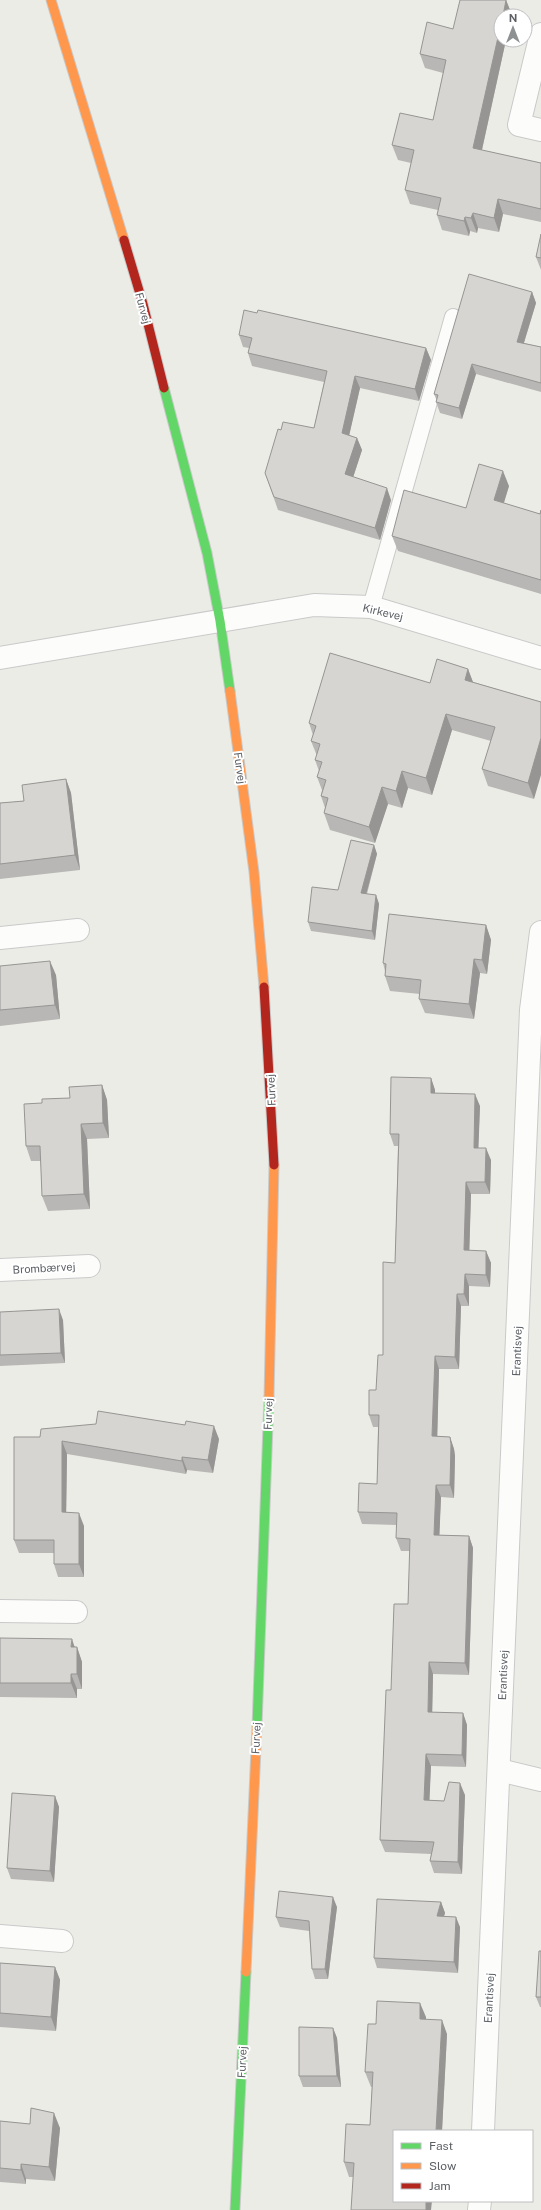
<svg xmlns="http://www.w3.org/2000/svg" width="541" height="2210" font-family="'Public Sans',sans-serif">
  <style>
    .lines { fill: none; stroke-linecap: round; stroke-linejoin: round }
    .lane-casing { stroke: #c9c9c9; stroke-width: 18 }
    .street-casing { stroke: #c9c9c9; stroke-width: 24 }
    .fast-casing { stroke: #cacaca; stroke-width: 11 }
    .slow-casing { stroke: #cacaca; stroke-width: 11 }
    .jam-casing { stroke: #cacaca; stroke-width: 11 }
    .lane { stroke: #fcfcfb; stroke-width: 16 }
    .street { stroke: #fcfcfb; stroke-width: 22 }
    .fast { stroke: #63d668; stroke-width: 9 }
    .slow { stroke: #ff974d; stroke-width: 9 }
    .jam { stroke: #b3261e; stroke-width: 9 }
    .wall { fill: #b8b7b5 }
    .shaded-wall { fill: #969593 }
    .building { fill: #d6d5d2; stroke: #969593 }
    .labels { text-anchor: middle; stroke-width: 4; stroke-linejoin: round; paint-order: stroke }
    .street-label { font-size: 11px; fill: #5c6065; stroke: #fff }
  </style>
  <rect width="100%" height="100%" fill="#ecece7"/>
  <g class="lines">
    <defs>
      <path id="lane" d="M371,607l82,-290"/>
      <g id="street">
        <path d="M541,34l-22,91 22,5"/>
        <path d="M0,658l314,-53 57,2 170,51"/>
        <path d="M0,938l78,-8"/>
        <path d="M0,1270l89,-4"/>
        <path d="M0,1611l76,1"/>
        <path d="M499,1770l42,10"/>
        <path d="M0,1936l62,5"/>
        <path d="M483,2131l48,-1121 10,-78"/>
        <path d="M479,2210l1,-9"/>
      </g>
      <g id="fast">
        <path d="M164,388l43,165 13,68 10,70"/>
        <path d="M257,1726l12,-329"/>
        <path d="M235,2210l11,-238"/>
      </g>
      <g id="slow">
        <path d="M51,0l73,240"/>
        <path d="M230,691l24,181 10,115"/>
        <path d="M269,1397l5,-232"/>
        <path d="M246,1972l11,-246"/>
      </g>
      <g id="jam">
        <path d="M124,240l19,64 21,84"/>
        <path d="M264,987l10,178"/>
      </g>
    </defs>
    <use href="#lane" class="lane-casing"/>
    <use href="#street" class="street-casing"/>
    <use href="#fast" class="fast-casing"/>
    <use href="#slow" class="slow-casing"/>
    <use href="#jam" class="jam-casing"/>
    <use href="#lane" class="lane"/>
    <use href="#street" class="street"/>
    <use href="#fast" class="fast"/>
    <use href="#slow" class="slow"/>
    <use href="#jam" class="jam"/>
  </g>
  <g class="wall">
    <path d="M506,0l6,15 -1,1h-10v24h5l-24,110 59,13v59l-38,-8 -4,18 -21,-4 -1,5 -7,-2 -1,5 -27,-6 -5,-15 1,-5 -28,-6 -5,-14 6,-27 -13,-3 -6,-15 41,-25 10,-47 -18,-5 -5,-14 33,-25z"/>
    <path d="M541,234v36l-5,-13z"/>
    <path d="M532,292l4,11 -12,40 17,4v45l-65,-18 -14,45 -22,-6 -4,-11 1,-1 -3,-7z"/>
    <path d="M257,313l169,35 5,12 -12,41 -59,-13 -11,47 8,3 5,12 -9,27 38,23 -11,40 -102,-30 -13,-37 16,-43 33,-2 10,-46 -72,-16 -4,-13 1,-5 -6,-1 -4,-12z"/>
    <path d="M509,486l-5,17 36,11 1,-4v84l-143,-43 -6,-15 74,-28z"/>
    <path d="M468,669l5,13 68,20 -7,97 -46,-13 -6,-17 9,-28 -39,-11 -20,65 -24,-7 -6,20 -14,-4 -13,39 -45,-13 -6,-17 1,-5 -4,-12 1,-6 -5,-13 2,-6 -4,-11 2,-4 -6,-15 2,-6 -4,-12 121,-40z"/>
    <path d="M66,779l5,14 9,77 -80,9v-76l24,-2z"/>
    <path d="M374,845l3,9 -10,40 9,1 3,9 -4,36 -64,-9 -3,-9 30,-32z"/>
    <path d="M486,925l5,15 -4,34 -7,-1 -6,46 -49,-6 -6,-14 1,-5 -30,-3 -5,-15v-5l-2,-8z"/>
    <path d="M0,966l56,9 4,44 -60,7z"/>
    <path d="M431,1078l4,12v3l45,13 -2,42 13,12 -1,34h-19l-2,57h17l5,12 -1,24 -21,-1v20h-8l-2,63h-20l-2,67 13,1 4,12 1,7 -1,42 -13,-1 -2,38 30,1 4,12 -4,127 -36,-1 -1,38 31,1 4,12 -1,42 -35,-1 -2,34 15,1 21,-6 -3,79 -28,-1 -4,-12 1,-7 -46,-2 -5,-12 11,-150 17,-86 2,-53h-9l-5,-13 1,-13 -35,-1 -4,-12 19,-28 1,-57h-5l-4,-12 7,-25 7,-35 12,-92 3,-117h-4l-4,-12z"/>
    <path d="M102,1085l5,15 2,38 -22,1 3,70 -42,2 -6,-15 -1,-35h-10l-5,-15 16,-43 28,-5z"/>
    <path d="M0,1312l63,8 2,43 -65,3z"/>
    <path d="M40,1437l179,2 -6,34 -26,-3 -1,4 -119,-20 -1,58 18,14v51h-26l-4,-13v-11h-35l-5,-13z"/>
    <path d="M0,1638l77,9 5,15v27h-5v9l-77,-1z"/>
    <path d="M55,1796l4,11 -5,75 -43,-3 -4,-11z"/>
    <path d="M441,1902l4,11 -1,3 16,11 -2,46 -81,-5 -3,-10z"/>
    <path d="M337,1907l-9,72h-13l-3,-10 -3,-38 -29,-4 -4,-10z"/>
    <path d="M541,1951v56h-1l-4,-10z"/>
    <path d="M0,1963l55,4 5,13 -4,51 -56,-4z"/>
    <path d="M426,2017v2l21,15 -5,97h-48l-41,46h-4l-5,-15 26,-37 2,-38h-1l-6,-15 11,-48z"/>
    <path d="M333,2028l4,10 4,49h-38l-4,-11z"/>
    <path d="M0,2121l60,7 -5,53 -29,-2v5l-26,-2z"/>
  </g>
  <g class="shaded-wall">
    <path d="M506,0l6,15 -1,1h-8z"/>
    <path d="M501,24v16h5l-27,123 -6,-15z"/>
    <path d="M498,199l5,15 -4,18 -5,-14z"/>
    <path d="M473,213l5,15 -1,5 -6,-15z"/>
    <path d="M465,217l5,14 -1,5 -5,-15z"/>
    <path d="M532,292l4,11 -15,49 -4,-10z"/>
    <path d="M426,348l5,12 -12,41 -4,-12z"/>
    <path d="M472,364l4,10 -14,45 -3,-11z"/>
    <path d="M355,376l5,12 -13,57 -5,-12z"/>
    <path d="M357,438l5,12 -12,37 -5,-13z"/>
    <path d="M503,471l6,15 -9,29 -6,-15z"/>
    <path d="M387,488l4,12 -11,40 -5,-12z"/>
    <path d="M468,669l6,16 -9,-5z"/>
    <path d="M446,714l6,16 -20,65 -6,-17z"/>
    <path d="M541,738v37l-7,24 -6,-16z"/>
    <path d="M402,771l6,17 -6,20 -6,-17z"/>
    <path d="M66,779l5,14 9,77 -5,-15z"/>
    <path d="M382,787l6,17 -13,39 -6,-16z"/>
    <path d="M374,845l3,9 -13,48 -3,-9z"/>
    <path d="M376,895l3,9 -4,36 -3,-9z"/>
    <path d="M486,925l5,15 -4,34 -5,-14z"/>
    <path d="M474,959l6,14 -6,46 -5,-15z"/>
    <path d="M50,961l6,14 4,44 -5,-14z"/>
    <path d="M431,1078l4,12v15l-4,-12z"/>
    <path d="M102,1085l5,15 2,38 -6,-15z"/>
    <path d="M475,1094l5,12 -2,54 -4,-12z"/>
    <path d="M81,1124l6,15 3,70 -6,-15z"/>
    <path d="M486,1148l5,12 -1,34 -5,-12z"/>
    <path d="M466,1182l5,12 -2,69 -5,-13z"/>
    <path d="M486,1251l5,12 -1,24 -4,-12z"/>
    <path d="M465,1274l4,12v20l-5,-12z"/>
    <path d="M457,1294l4,12 -2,63 -4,-12z"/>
    <path d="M59,1309l4,11 2,43 -4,-10z"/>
    <path d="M435,1356l4,13 -2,79 -5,-12z"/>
    <path d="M214,1426l5,13 -6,34 -5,-13z"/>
    <path d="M450,1437l4,12 1,7 -1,42 -4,-13z"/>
    <path d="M62,1441l5,13 -1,71 -4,-13z"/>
    <path d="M182,1457l5,13 -1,4 -4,-13z"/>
    <path d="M436,1485l5,12 -2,50 -5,-12z"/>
    <path d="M79,1513l5,13v51l-5,-13z"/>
    <path d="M469,1536l4,12 -4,127 -4,-12z"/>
    <path d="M72,1639l5,15v-7l5,15v27l-5,-15 -6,-27z"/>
    <path d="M429,1662l4,12 -1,50 -4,-12z"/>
    <path d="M71,1674l6,15v9l-6,-15z"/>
    <path d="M463,1713l4,12 -1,42 -4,-12z"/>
    <path d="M426,1754l5,12 -2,46 -5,-12z"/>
    <path d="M460,1783l5,12 -3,79 -4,-12z"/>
    <path d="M55,1796l4,11 -5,75 -4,-11z"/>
    <path d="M333,1897l4,10 -9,72 -3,-10z"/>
    <path d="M441,1902l4,11 -4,13 -4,-10z"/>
    <path d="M456,1917l4,10 -2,46 -4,-11z"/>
    <path d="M55,1967l5,13 -4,51 -5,-14z"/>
    <path d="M420,2003l6,14 -1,16 -5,-14z"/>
    <path d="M442,2020l5,14 -5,97h-6z"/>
    <path d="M333,2028l4,10 4,49 -4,-11z"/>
    <path d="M54,2113l6,15 -5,53 -6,-14z"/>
    <path d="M21,2164l5,15v5l-5,-14z"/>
    <path d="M426,2201h6l-1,9h-5z"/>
  </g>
  <g class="building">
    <path d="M460,0h46l-3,16h-2v8l-28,124 68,15v46l-43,-10 -4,19 -21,-5 -2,5 -6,-1 -1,4 -27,-6 4,-17 -36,-8 9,-40 -22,-5 8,-32 33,7 13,-60 -26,-6 7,-32 26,7z"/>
    <path d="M541,234v24l-5,-1z"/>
    <path d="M469,274l63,18 -15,50 24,5v36l-69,-19 -13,44 -23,-6 2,-7 -4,-1z"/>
    <path d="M244,310l13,3 1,-3 168,38 -11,41 -60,-13 -13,57 15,5 -12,36 42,14 -12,40 -101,-31 -9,-24 13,-44 3,1 2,-8 31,6 13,-57 -79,-18 4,-15 -13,-3z"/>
    <path d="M479,464l24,7 -9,29 46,14 1,-4v70l-149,-44 12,-46 62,18z"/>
    <path d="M330,653l100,30 7,-24 31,10 -3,11 76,22v36l-13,45 -46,-14 13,-42 -49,-13 -20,64 -24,-7 -6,20 -14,-4 -13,40 -45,-14 4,-15 -7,-2 5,-16 -9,-3 5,-15 -7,-2 5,-16 -9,-3 5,-15 -7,-3z"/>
    <path d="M66,779l9,76 -75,9v-61l24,-2 -2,-16z"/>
    <path d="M351,840l23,5 -13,48 15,2 -4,36 -64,-9 4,-35 26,3z"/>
    <path d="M389,914l97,11 -4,35 -8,-1 -5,45 -50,-5 2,-19 -36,-4 1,-12 -3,-1z"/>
    <path d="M50,961l5,44 -55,5v-44z"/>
    <path d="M391,1077l40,1v15l44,1 -1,54h12l-1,34h-19l-2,68 22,1v24l-21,-1 -1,20h-7l-2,63 -20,-1 -3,80 18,1 1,7 -1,41h-14l-2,50 35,1 -4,127 -36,-1 -1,50 35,1 -1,42 -36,-1 -2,46 20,1 5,-19 11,1 -2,79 -28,-1 4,-19 -54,-2 6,-150h5l3,-86h14l2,-65 -14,-1 1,-25 -39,-1 1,-29 18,1 2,-69h-10v-25h7l2,-35h5v-93l12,1 4,-129h-9z"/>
    <path d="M102,1085l1,38 -22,1 3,70 -42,2 -2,-50h-14l-2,-42 18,-1v-4l28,-1 -1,-11z"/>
    <path d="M59,1309l2,44 -61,2v-43z"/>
    <path d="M98,1411l87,14 1,-4 28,5 -6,34 -26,-3v4l-120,-20v71l17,1v51h-25v-24h-40v-103h26l1,-8 55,-5z"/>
    <path d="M0,1638l72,1 -1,8h6v27h-6v9h-71z"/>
    <path d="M12,1793l43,3 -5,75 -43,-3z"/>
    <path d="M279,1891l54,6 -8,72h-13l-3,-48 -33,-4z"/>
    <path d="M377,1899l64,3 -4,14 19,1 -2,45 -80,-4z"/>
    <path d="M539,1951h2v46h-5z"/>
    <path d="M0,1963l55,4 -4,50 -51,-4z"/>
    <path d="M377,2001l43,2v16l22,1 -6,111h-42v70h32v9h-75l3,-47 -10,-1 2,-38 24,1 3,-53h-8l3,-48h8z"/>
    <path d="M299,2027l34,1 4,48h-38z"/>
    <path d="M31,2108l23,5 -5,54 -28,-3v6l-21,-2v-47l30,3z"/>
  </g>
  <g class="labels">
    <g class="street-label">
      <text transform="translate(143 308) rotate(75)" y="4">Furvej</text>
      <text transform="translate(383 612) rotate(13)" y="4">Kirkevej</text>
      <text transform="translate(240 768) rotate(82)" y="4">Furvej</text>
      <text transform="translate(271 1090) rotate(-93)" y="4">Furvej</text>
      <text transform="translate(44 1268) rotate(-3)" y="4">Brombærvej</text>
      <text transform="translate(517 1351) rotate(-88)" y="4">Erantisvej</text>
      <text transform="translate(268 1414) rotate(-88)" y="4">Furvej</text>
      <text transform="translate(503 1675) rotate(-88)" y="4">Erantisvej</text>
      <text transform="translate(256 1738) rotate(-87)" y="4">Furvej</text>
      <text transform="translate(489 1998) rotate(-87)" y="4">Erantisvej</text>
      <text transform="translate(242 2062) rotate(-87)" y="4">Furvej</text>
    </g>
  </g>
  <rect x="393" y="2130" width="140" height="72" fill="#ffffff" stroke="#bebfc1"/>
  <rect x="401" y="2143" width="20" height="6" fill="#63d668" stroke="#bebfc1"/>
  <text x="429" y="2150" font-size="12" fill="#5c6065">Fast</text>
  <rect x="401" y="2163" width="20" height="6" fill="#ff974d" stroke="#bebfc1"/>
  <text x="429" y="2170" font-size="12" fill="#5c6065">Slow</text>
  <rect x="401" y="2183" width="20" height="6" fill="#b3261e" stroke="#bebfc1"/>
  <text x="429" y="2190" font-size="12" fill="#5c6065">Jam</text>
  <g transform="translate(513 28)"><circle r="19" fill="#ffffff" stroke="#bebfc1"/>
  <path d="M0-3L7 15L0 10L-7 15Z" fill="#8e9192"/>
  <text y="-6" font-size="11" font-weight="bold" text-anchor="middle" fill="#5c6065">N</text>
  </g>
</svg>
